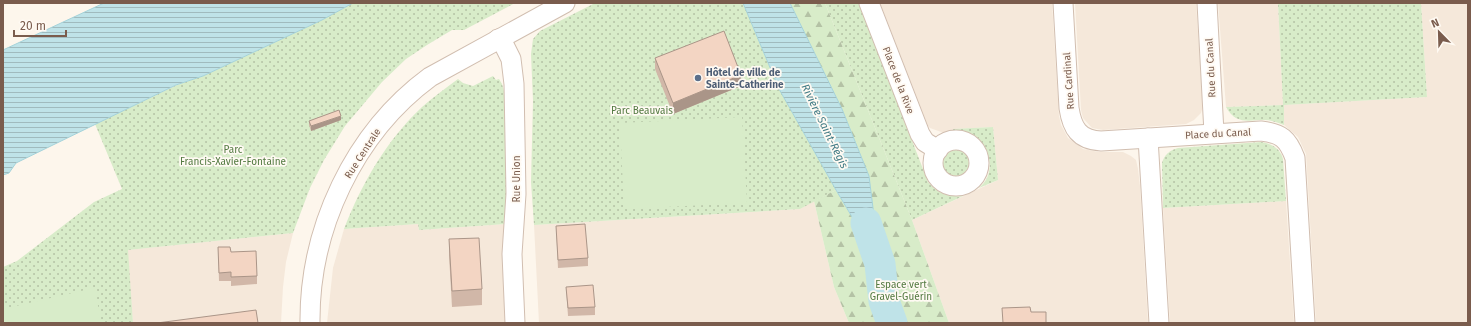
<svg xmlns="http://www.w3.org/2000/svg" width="1471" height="326" font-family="'Fira Sans',sans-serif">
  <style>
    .residential { fill: #f5e8da }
    .grass { fill: url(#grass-dots) }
    .forest { fill: url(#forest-firs) }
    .garden { fill: #d8ecc9 }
    .water { fill: url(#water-rules); stroke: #a5d3da }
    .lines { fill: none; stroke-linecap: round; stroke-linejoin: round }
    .river { stroke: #bfe3e8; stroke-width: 31 }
    .minor-casing { stroke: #d1beb0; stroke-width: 21 }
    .minor { stroke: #fff; stroke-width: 19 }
    .wall { fill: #d1b7a8 }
    .shaded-wall { fill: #aa9588 }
    .building { fill: #f3d5c3; stroke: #aa9588 }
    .service-dot { fill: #5c6f8a; stroke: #fffaf3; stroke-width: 1.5 }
    .labels { text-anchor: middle; stroke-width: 3.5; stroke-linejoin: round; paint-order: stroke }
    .street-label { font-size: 10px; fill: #7a5c4d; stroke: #fffaf3 }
    .service-label { font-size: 10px; font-weight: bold; fill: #4e5e75; stroke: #fffaf3; text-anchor: start }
    .park-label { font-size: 10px; fill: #537a41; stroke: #fffaf3 }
    .water-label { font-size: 11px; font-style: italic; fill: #437c86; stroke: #fffaf3 }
  </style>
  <defs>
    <pattern id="grass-dots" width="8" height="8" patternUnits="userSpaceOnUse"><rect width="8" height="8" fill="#d8ecc9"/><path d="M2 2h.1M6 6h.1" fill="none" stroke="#b4c2a5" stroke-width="1.8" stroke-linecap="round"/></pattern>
    <pattern id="forest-firs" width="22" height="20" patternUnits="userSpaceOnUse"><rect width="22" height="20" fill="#d8ecc9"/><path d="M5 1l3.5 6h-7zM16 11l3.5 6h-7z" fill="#b4c2a5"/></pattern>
    <pattern id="water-rules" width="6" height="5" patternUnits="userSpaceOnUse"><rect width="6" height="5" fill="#bfe3e8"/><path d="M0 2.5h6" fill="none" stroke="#a0bbbe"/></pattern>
  </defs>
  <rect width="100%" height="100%" fill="#fdf6ec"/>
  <g class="residential">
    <path d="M880,3h172l7,113 2,9 7,13 15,11 16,3h24l8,4 5,4 2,9 2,17 8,137h-199l-37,-103 86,-40 -5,-53 -39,2 -1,2 -9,2 -14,-5 -4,-4z"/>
    <path d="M1075,3h121l7,103 -2,7 -7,7 -8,4 -83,6 -11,-2 -9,-10 -2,-8z"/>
    <path d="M1218,3h60l5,102 144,-8 -6,-94h47v320h-152l-10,-169 -8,-17 -14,-12 -1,-20 -57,2z"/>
    <path d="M814,201l20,86 15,36h-310l-5,-98 266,-16z"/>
    <path d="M1286,201l8,122h-124l-7,-115z"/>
    <path d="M418,224l1,6 87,-6 -2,70 1,29h-178l6,-55 11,-39z"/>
    <path d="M293,233l-7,29 -3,25 -2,36h-148l-6,-73z"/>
  </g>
  <g class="grass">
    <path d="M353,3h162l-51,27h-12l-25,15 -21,14 -24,23 -37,44 -21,34 -14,28 -17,45 -165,17 5,73h-130v-56l14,-6 77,-59 28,-13 -27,-65 82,-39 26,-9 119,-56z"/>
    <path d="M595,3h148l36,86 57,101 -36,19 -266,16 -3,-43 2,-81 -2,-47 2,-15 7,-8z"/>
    <path d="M825,3h34l69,179c11,12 19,15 35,14l-51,24z"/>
    <path d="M1278,3h143l6,94 -143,8v20c-6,-2 -13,-5 -19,-5 -17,0 -29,5 -39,-13l57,-2z"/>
    <path d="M493,76l3,4 3,-1 3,5 2,7 3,107 -1,26 -87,6 -1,-6 -74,5c18,-46 42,-88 78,-122 11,-10 24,-19 36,-28l5,4 10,3z"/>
    <path d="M993,127l5,53 -19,8c3,-3 6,-6 8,-10 7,-14 0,-34 -13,-43 -6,-4 -14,-4 -21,-4v-2z"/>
    <path d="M1261,142c11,2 19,6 22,17l3,42 -123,7 -1,-45c2,-8 8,-13 16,-15z"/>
    <circle cx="956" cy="163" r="13"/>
  </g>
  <path class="forest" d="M790,3h35l87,217 37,103h-100l-15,-36 -20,-86 22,-11 43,73 -10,-87 -27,-67z"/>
  <g class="garden">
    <path d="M742,117l5,86 -123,6 -4,-86z"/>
    <path d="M94,288l8,35h-99v-14z"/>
  </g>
  <g class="water">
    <path d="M104,3h249l-31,17 -119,56 -27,9 -160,78 -7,10 -6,2v-125z"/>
    <path d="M743,3h47l52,106 27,67 11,88 -44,-74 -57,-101z"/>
  </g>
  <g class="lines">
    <path class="river" d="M866,223l14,41 4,37 8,22"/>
    <defs>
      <g id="minor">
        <path d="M869,3l51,131 5,8 13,8"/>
        <path d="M1063,3l6,105c3,20 10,32 32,33l160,-10c20,2 27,8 34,27l10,165"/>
        <path d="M1207,3l7,130"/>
        <path d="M498,39l5,4 8,16 3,25 2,110 -4,60 3,69"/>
        <path d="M1148,138l11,185"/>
        <circle cx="956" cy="163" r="23"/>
        <path d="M310,323c-1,-94 44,-190 120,-246l135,-74"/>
      </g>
    </defs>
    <use href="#minor" class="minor-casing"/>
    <use href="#minor" class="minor"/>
  </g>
  <g class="wall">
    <path d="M655,58l86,28 -68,28 -18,-45z"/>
    <path d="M341,120l-30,11 -2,-6v-4z"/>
    <path d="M556,226l32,32v8l-30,2z"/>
    <path d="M449,239l33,50v16l-30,2 -3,-52z"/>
    <path d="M218,247l13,5 26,24v8l-26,2v-5h-12z"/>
    <path d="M566,287l29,20v8l-27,1z"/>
  </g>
  <g class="shaded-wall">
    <path d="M741,75v11l-68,28v-11z"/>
    <path d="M341,116v4l-30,11v-5z"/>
  </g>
  <g class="building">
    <path d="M724,31l17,44 -68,28 -18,-45z"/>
    <path d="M339,110l2,6 -30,10 -2,-5z"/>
    <path d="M585,224l3,34 -30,2 -2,-34z"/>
    <path d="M479,238l3,51 -30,2 -3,-52z"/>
    <path d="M218,247h12l1,5 25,-1 1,25 -26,1v-5l-12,1z"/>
    <path d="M593,285l2,22 -27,1 -2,-21z"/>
    <path d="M1030,307l1,5h15v11h-43l-1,-15z"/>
    <path d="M256,310l2,13h-101z"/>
  </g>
  <circle class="service-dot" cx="698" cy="78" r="4"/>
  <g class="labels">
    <g class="street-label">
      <text transform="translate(1210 68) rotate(-93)" y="4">Rue du Canal</text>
      <text transform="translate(899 80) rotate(69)" y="4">Place de la Rive</text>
      <text transform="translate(1068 81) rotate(-94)" y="4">Rue Cardinal</text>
      <text transform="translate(1218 133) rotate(-3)" y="4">Place du Canal</text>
      <text transform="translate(362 153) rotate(-57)" y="4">Rue Centrale</text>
      <text transform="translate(516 179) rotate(-90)" y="4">Rue Union</text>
    </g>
    <g class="service-label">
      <text x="706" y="76">Hôtel de ville de<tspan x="706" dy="12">Sainte-Catherine</tspan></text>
    </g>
    <g class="park-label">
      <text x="642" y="114">Parc Beauvais</text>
      <text x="233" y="153">Parc<tspan x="233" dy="12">Francis-Xavier-Fontaine</tspan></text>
      <text x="901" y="288">Espace vert<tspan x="901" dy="12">Gravel-Guérin</tspan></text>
    </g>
    <g class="water-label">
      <text transform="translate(825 126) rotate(64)" y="4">Rivière Saint-Régis</text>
    </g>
  </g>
  <rect width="1471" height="326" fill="none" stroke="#7a5c4d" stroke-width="8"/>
  <g transform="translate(1439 32) rotate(337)" stroke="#fffaf3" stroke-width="3" paint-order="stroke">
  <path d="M0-3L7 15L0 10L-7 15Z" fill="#7a5c4d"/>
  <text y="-6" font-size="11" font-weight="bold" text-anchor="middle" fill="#7a5c4d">N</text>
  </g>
  <path d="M14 30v6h52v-6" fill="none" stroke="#7a5c4d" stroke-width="2"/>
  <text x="20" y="30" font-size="12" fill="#7a5c4d" stroke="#fffaf3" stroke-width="3" paint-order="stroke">20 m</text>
</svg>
